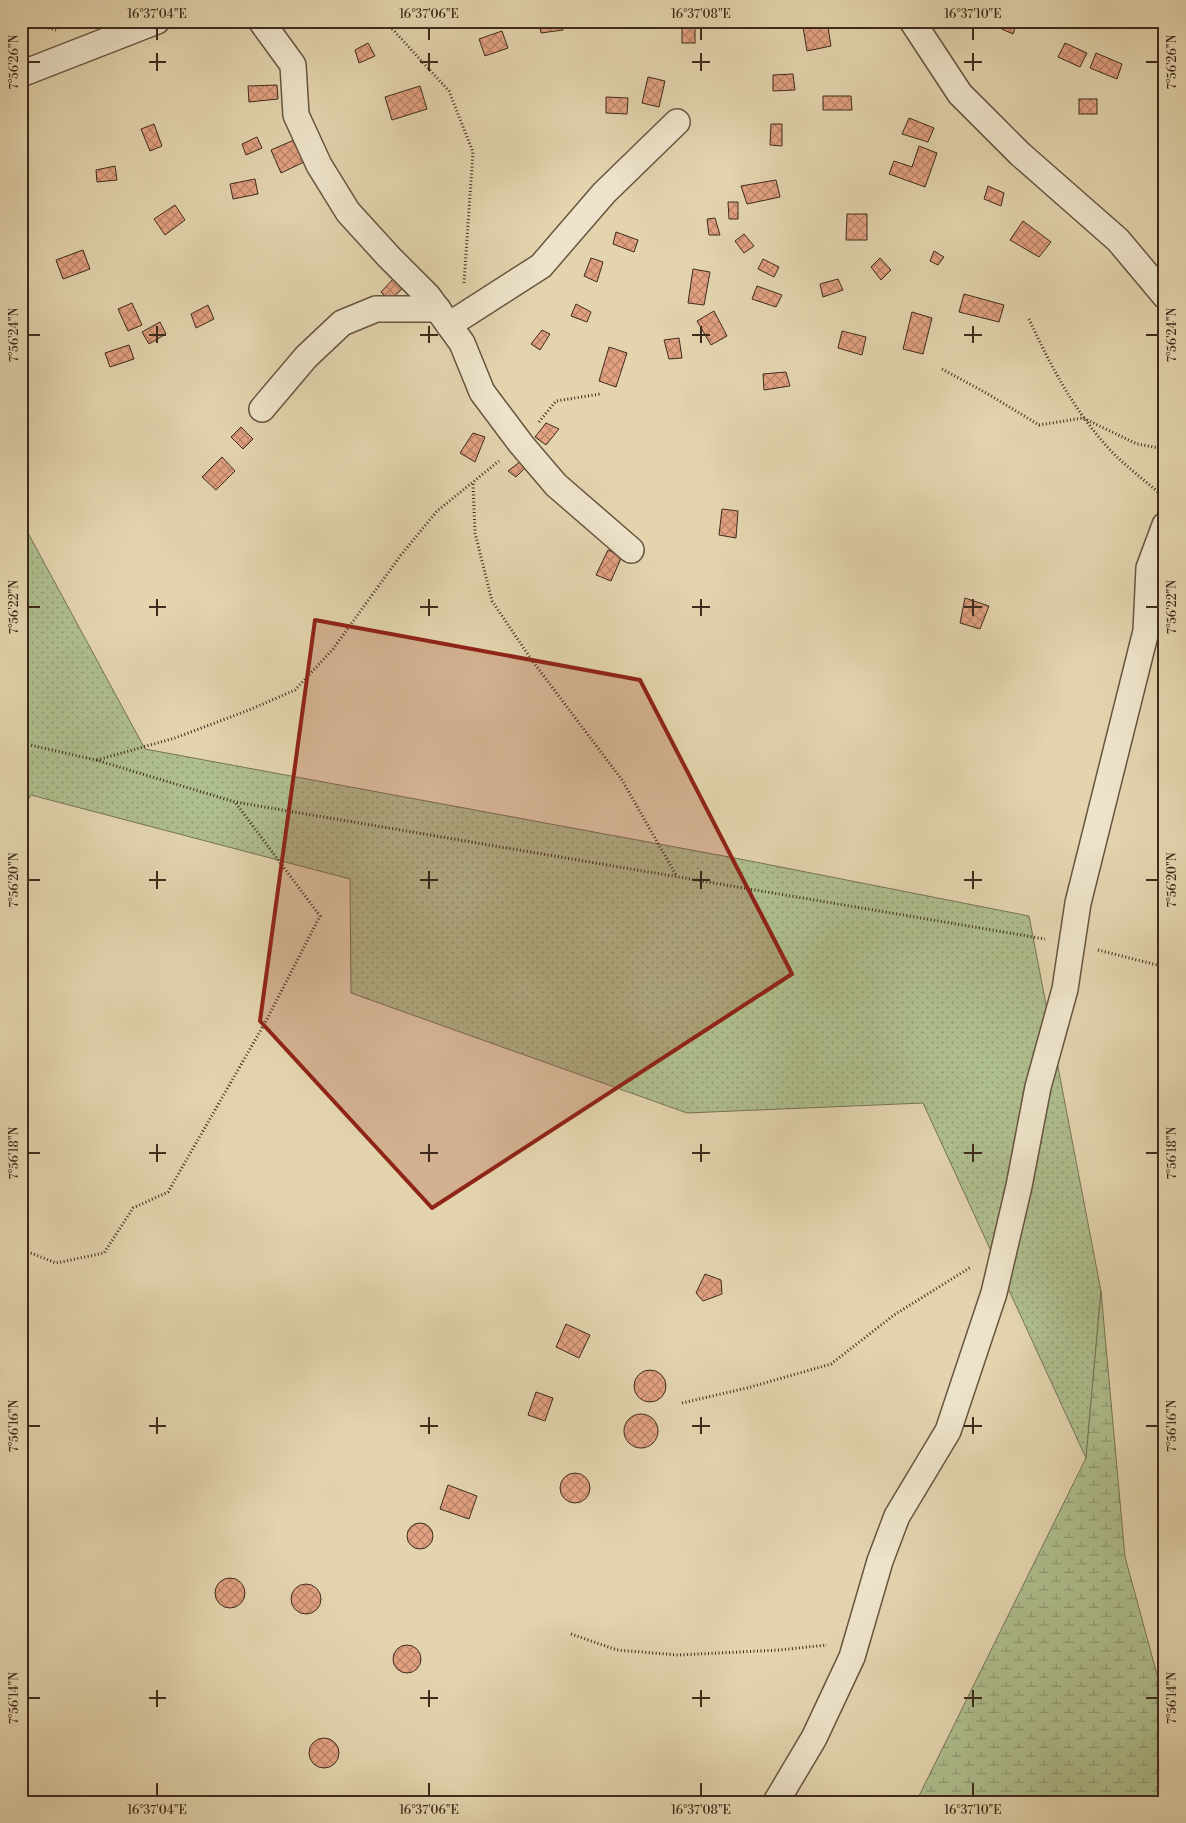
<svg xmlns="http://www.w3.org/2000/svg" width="1186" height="1823" font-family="'Libre Bodoni',serif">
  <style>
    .grass { fill: url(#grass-dots); stroke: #767455 }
    .wetland { fill: url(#wetland-marsh); stroke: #767455 }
    .building { fill: url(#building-cross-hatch); stroke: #3e2b1c }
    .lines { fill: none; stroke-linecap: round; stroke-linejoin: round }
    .street-casing { stroke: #675540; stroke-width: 28 }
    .path { stroke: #3e2b1c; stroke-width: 3; stroke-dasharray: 1 2.5; stroke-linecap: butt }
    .street { stroke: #ede3ca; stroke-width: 25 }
    .marked { fill: #8f2418; fill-opacity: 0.2; stroke: #8f2418; stroke-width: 4; stroke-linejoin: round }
    .ticks { fill: none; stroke: #3e2b1c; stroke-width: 2 }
    .neatline { fill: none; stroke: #3e2b1c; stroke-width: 2 }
    .ticks-label { font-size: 12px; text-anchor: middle; fill: #3e2b1c }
  </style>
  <defs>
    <pattern id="grass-dots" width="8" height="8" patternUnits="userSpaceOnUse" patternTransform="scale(1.25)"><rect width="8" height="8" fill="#afbe8e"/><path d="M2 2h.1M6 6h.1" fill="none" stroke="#909b73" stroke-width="1.8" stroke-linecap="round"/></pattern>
    <pattern id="wetland-marsh" width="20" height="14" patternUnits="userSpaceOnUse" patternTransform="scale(1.25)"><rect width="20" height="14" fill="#afbe8e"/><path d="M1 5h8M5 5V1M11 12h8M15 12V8" fill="none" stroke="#909b73"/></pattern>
    <pattern id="building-cross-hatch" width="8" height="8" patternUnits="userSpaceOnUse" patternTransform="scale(1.25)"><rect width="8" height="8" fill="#e2a181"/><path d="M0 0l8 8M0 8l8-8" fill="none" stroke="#b98369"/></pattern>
  </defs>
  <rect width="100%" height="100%" fill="#e3d4ae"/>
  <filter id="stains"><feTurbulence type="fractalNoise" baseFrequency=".004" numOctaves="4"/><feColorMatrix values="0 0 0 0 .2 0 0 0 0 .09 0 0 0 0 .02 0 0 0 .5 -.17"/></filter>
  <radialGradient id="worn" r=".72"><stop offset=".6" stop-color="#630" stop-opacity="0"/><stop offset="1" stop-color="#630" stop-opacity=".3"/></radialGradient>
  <path class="grass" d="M21,520l124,229 595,110 289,57 72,375 -15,167 -163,-355 -236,10 -336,-120 -1,-114 -319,-84 -10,17z"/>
  <path class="wetland" d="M1101,1291l24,266 40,147v98h-249l170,-344z"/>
  <g class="building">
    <path d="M539,21h23l1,9 -22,3z"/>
    <rect x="682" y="21" width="13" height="22"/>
    <path d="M802,21h25l4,25 -24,5z"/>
    <path d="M997,21l20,1 -4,12 -18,-8z"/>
    <path d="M502,31l6,17 -23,8 -6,-17z"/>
    <path d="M368,43l7,13 -16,7 -4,-13z"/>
    <path d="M1065,43l22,10 -7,14 -22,-10z"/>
    <path d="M1096,53l26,11 -5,15 -27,-11z"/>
    <path d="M793,74l2,16 -22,1v-16z"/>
    <path d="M648,77l17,4 -6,26 -17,-4z"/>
    <path d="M277,85l1,14 -29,3 -1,-16z"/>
    <path d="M420,86l7,23 -35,11 -7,-23z"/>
    <path d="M823,96h28l1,14h-29z"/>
    <path d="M606,97l22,1 -1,16 -21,-1z"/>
    <rect x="1079" y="99" width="18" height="15"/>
    <path d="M909,118l25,10 -6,14 -26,-8z"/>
    <path d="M154,124l8,22 -12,5 -9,-22z"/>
    <path d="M771,124h11v22l-12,-1z"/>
    <path d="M257,137l5,11 -16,7 -4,-11z"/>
    <path d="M294,140l10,22 -23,11 -10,-23z"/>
    <path d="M919,146l18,7 -12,34 -36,-13 5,-13 18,6z"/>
    <path d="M115,166l2,14 -20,2 -1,-12z"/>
    <path d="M255,179l3,15 -25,5 -3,-15z"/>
    <path d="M776,180l4,17 -33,7 -6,-18z"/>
    <path d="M988,186l16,7 -3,13 -17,-7z"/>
    <path d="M728,202h10v17h-9z"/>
    <path d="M175,205l10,15 -20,15 -11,-16z"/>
    <path d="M847,214h20v26h-21z"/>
    <path d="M715,218l5,17h-11l-2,-16z"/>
    <path d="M1023,221l28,21 -12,15 -29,-17z"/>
    <path d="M616,232l22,8 -4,12 -21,-8z"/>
    <path d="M744,234l10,12 -10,7 -9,-12z"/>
    <path d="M83,250l7,19 -27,10 -7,-19z"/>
    <path d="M934,251l10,6 -6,8 -8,-4z"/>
    <path d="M591,258l12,4 -6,20 -13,-6z"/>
    <path d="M880,258l11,12 -10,10 -10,-13z"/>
    <path d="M763,259l16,8 -5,10 -16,-8z"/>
    <path d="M693,269l17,3 -6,33 -16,-2z"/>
    <path d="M395,277l9,10 -15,14 -8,-9z"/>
    <path d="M838,279l5,11 -20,7 -3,-13z"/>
    <path d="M757,286l25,9 -6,12 -24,-8z"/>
    <path d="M964,294l40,11 -5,17 -40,-10z"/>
    <path d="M132,303l10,22 -14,6 -10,-22z"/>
    <path d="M576,304l15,8 -4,10 -16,-6z"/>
    <path d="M208,305l6,14 -18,9 -5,-14z"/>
    <path d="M714,311l13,25 -16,9 -14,-24z"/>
    <path d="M912,312l20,6 -9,36 -20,-5z"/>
    <path d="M160,322l6,12 -17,10 -7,-12z"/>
    <path d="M542,330l8,4 -10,16 -9,-6z"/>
    <path d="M842,331l24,6 -4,18 -24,-7z"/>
    <path d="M679,338l3,20 -13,1 -5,-19z"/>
    <path d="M129,345l5,14 -24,8 -5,-14z"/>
    <path d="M609,347l18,6 -11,34 -17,-6z"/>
    <path d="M786,372l4,14 -26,4 -1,-16z"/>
    <path d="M546,423l13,6 -13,16 -11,-8z"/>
    <path d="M241,427l12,12 -10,10 -12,-12z"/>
    <path d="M473,433l12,4 -10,25 -15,-9z"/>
    <path d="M222,457l13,14 -19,19 -14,-13z"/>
    <path d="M521,461l6,5 -11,11 -8,-6z"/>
    <path d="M722,509l16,2 -2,27 -17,-3z"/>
    <path d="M608,550l14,6 -11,25 -15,-6z"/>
    <path d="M965,598l24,8 -9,23 -20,-6z"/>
    <path d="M705,1274l16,6 1,14 -19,7 -7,-8z"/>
    <path d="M566,1324l24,11 -11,23 -23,-11z"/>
    <circle cx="650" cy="1386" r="16"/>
    <path d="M536,1392l17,6 -8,23 -17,-6z"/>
    <circle cx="641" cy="1431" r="17"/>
    <circle cx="575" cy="1488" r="15"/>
    <path d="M448,1485l29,11 -8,23 -29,-10z"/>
    <circle cx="420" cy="1536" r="13"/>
    <circle cx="230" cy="1593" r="15"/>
    <circle cx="306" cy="1599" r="15"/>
    <circle cx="407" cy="1659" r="14"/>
    <circle cx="324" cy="1753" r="15"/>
  </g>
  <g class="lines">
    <defs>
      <g id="street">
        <path d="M261,21l32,44 3,50 23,50 29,47 41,45 39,39 34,47 20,49 39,52 35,41 75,65"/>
        <path d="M912,21l48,73 60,60 98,86 47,56"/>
        <path d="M21,74l136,-53"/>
        <path d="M449,325l92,-59 63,-73 73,-71"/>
        <path d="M262,409l44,-52 36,-34 34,-14h62"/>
        <path d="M776,1802l38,-64 38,-81 28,-96 17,-45 51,-85 46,-138 25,-107 19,-99 27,-98 13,-86 68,-272 3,-63 16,-43"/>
      </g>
    </defs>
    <use href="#street" class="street-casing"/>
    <g class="path">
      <path d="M25,21l31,9"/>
      <path d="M385,21l64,70 24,61 -9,131"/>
      <path d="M1029,319c23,50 49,99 88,138 15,14 32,27 47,40"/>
      <path d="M942,369l46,25 51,31 44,-7 54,26 28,5"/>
      <path d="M539,422l17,-21 44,-7"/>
      <path d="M473,484l2,49 17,68 39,58 91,121 54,95"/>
      <path d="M21,743l75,17 139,42 810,137"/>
      <path d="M97,760l78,-22 74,-28 46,-20 38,-41 68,-94 36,-44 62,-50"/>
      <path d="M1098,950l67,17"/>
      <path d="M21,1249l35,14 48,-10 29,-45 35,-16 98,-171 54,-105 -85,-114"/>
      <path d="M682,1403l65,-15 84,-24 63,-49 77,-48"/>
      <path d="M571,1634l46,16 61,5 101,-5 48,-5"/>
    </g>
    <use href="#street" class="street"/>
  </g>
  <path class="marked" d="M315,620l325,60 152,294 -360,234 -172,-187z"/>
  <path class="ticks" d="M157,28v12M429,28v12M701,28v12M973,28v12M157,53v18M429,53v18M701,53v18M973,53v18M28,62h12M149,62h17M420,62h18M692,62h18M964,62h18M1146,62h12M157,326v17M429,326v17M701,326v17M973,326v17M28,335h12M149,335h17M420,335h18M692,335h18M964,335h18M1146,335h12M157,599v17M429,599v17M701,599v17M973,599v17M28,607h12M149,607h17M420,607h18M692,607h18M964,607h18M1146,607h12M157,871v18M429,871v18M701,871v18M973,871v18M28,880h12M149,880h17M420,880h18M692,880h18M964,880h18M1146,880h12M157,1144v18M429,1144v18M701,1144v18M973,1144v18M28,1153h12M149,1153h17M420,1153h18M692,1153h18M964,1153h18M1146,1153h12M157,1417v17M429,1417v17M701,1417v17M973,1417v17M28,1426h12M149,1426h17M420,1426h18M692,1426h18M964,1426h18M1146,1426h12M157,1690v17M429,1690v17M701,1690v17M973,1690v17M28,1698h12M149,1698h17M420,1698h18M692,1698h18M964,1698h18M1146,1698h12M157,1783v13M429,1783v13M701,1783v13M973,1783v13"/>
  <rect width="1186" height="1823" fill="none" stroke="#e3d4ae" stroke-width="55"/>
  <rect x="28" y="28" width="1130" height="1768" class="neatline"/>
  <g class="ticks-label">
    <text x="157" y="18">16°37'04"E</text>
    <text x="429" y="18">16°37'06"E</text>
    <text x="701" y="18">16°37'08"E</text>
    <text x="973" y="18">16°37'10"E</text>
    <text transform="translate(14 62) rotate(-90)" y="4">7°56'26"N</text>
    <text transform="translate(1172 62) rotate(-90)" y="4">7°56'26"N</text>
    <text transform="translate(14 335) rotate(-90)" y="4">7°56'24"N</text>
    <text transform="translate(1172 335) rotate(-90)" y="4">7°56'24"N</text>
    <text transform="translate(14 607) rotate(-90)" y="4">7°56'22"N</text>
    <text transform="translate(1172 607) rotate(-90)" y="4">7°56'22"N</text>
    <text transform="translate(14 880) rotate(-90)" y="4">7°56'20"N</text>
    <text transform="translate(1172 880) rotate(-90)" y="4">7°56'20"N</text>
    <text transform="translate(14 1153) rotate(-90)" y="4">7°56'18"N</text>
    <text transform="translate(1172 1153) rotate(-90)" y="4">7°56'18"N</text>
    <text transform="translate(14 1426) rotate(-90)" y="4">7°56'16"N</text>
    <text transform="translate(1172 1426) rotate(-90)" y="4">7°56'16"N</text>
    <text transform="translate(14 1698) rotate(-90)" y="4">7°56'14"N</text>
    <text transform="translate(1172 1698) rotate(-90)" y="4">7°56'14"N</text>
    <text x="157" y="1814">16°37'04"E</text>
    <text x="429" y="1814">16°37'06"E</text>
    <text x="701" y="1814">16°37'08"E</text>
    <text x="973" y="1814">16°37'10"E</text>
  </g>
  <rect width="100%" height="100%" filter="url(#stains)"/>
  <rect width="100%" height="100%" fill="url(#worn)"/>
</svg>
